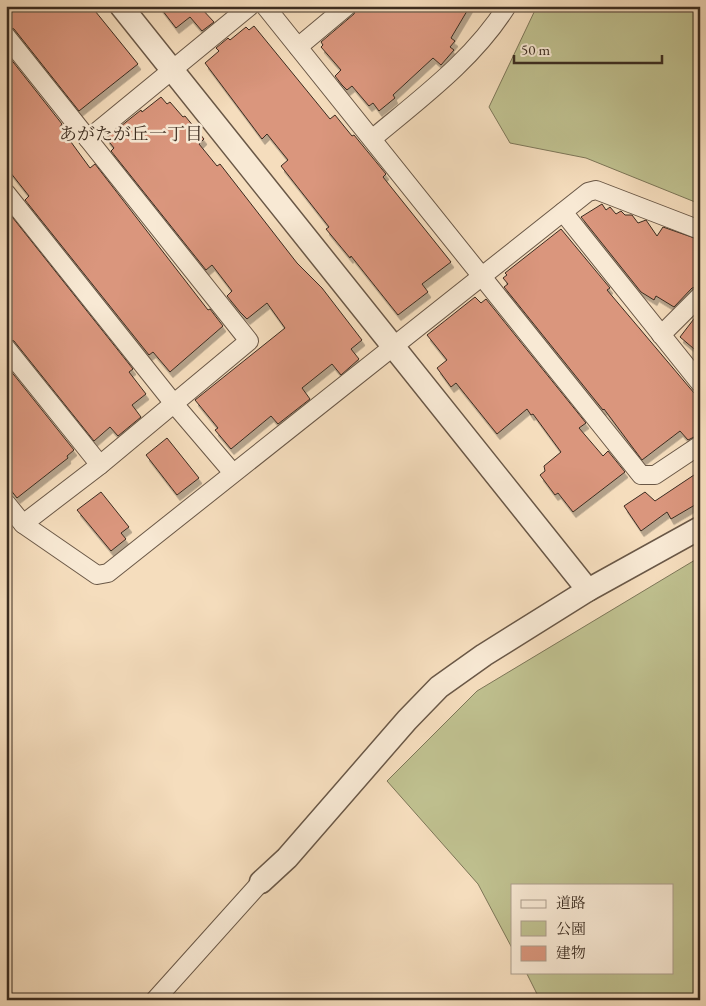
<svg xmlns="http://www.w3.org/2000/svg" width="706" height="1006" font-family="'EB Garamond','Noto Serif JP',serif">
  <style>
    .green { fill: #bfc08f; stroke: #7d7658 }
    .building { fill: #da967d; stroke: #3b2c20; filter: url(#shadow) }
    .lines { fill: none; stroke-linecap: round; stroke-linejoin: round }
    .minor-casing { stroke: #6a5847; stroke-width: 20 }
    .tertiary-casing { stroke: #6a5847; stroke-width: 25 }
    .minor { stroke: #f8e9d4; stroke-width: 18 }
    .tertiary { stroke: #f8e9d4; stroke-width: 22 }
    .labels { text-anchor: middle; stroke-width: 5; stroke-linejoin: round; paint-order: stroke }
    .neighbourhood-label { font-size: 18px; fill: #3b2c20; stroke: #f8e9d4 }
  </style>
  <defs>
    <filter id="shadow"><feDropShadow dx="3" dy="5.5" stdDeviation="0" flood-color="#0004"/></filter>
  </defs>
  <rect width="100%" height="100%" fill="#f5ddbd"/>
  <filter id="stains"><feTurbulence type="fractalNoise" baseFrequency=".004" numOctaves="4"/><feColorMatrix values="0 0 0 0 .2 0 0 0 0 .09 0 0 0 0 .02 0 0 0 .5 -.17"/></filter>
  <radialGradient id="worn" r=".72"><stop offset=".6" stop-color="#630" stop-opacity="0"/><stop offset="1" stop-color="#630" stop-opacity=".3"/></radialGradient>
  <g class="green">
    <path d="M537,6h163v198l-114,-46 -76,-15 -21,-36z"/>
    <path d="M700,557v443h-160l-14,-28h146v-87h-160v63l-34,-64 -91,-103 90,-90z"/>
  </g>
  <g class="building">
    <path d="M6,6h85l47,58 -59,47 -65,-82 -8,-3z"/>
    <path d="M159,6h45l-3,2 13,14 -12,9 -12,-14 -14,11z"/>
    <path d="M357,6h113l-19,32 4,3 -5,6 4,3 -13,15 -8,-7 -40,37 2,3 -16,13 -6,-8 -4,3 -17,-20 -5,4 -5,-5 -7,-9 6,-6 -20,-23 2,-2 -2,-3 33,-28z"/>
    <path d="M254,26l76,93 5,-4 17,21 2,-1 32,39 -3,3 68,85 -29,22 6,8 -30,23 -47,-59 -1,2 -24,-29 3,-2 -48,-61 7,-6 -21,-26 -5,5 -57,-76 14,-12 -3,-3 12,-10 2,2 16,-13 3,3z"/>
    <path d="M6,53l56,71 -2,3 30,41 5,-4 113,146 2,-1 13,17 -53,46 -17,-20 -4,3 -124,-155 4,-4 -23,-29z"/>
    <path d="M161,97l6,7 3,-2 13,15 2,-1 19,23 -5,5 18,22 3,-2 77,99 25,25 40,52 -11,9 8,10 -18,16 -9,-11 -30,24 8,11 -32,25 -7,-8 -40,33 -16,-19 3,-2 -23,-28 90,-72 -18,-25 -20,16 -7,-7 -13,-16 5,-5 -20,-26 -6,5 -95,-119 3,-3 -8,-10 35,-28 1,2z"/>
    <path d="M602,204l4,6 4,-3 6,7 5,-3 4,4h7l6,8 8,-3 11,16 6,-9 37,13v46l-8,2 -18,19 -18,-11 -2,4 -13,-8 -60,-75z"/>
    <path d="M9,213l124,156 -4,3 17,22 -14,11 9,12 -23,19 -8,-9 -16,14 -80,-100 -8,-3v-123z"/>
    <path d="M561,229l49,59 -3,2 93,110v34l-12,6 -8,-9 -38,29 -38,-51 -1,1 -99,-123 4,-3 -5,-6 4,-3 -2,-2z"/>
    <path d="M475,297l6,6 5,-4 100,124 -7,5 24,28 5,-5 17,21 -52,40 -15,-19 -3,2 -15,-20 5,-4 -1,-5 17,-14 -28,-38 -2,1 -4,-6 -30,25 -41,-51 -5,4 -14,-19 10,-8 -20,-25z"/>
    <path d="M700,311v43l-20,-17z"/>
    <path d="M6,365l68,85 -7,6 1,2 -51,40 -11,-14z"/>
    <path d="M167,438l32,40 -22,17 -31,-40z"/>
    <path d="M700,471v31l-29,17 -4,-7 -26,19 -17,-25 21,-14 10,9z"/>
    <path d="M101,492l28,35 -8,6 5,6 -15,12 -34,-41z"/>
  </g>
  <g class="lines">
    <defs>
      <g id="minor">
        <path d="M265,6l376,469h14l45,-30"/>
        <path d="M6,36l243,305 -149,124 -77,59"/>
        <path d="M298,47l49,-41"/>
        <path d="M88,139l162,-133"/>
        <path d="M372,139c49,-41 101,-79 135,-133"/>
        <path d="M6,193l169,212 58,68"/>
        <path d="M563,212l137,171"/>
        <path d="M661,335l39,-39"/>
        <path d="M6,348l94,117"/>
        <path d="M6,503l17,21 74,51 11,-2 480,-381 8,-2 104,40"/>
        <path d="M155,1000l106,-118"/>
      </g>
      <g id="tertiary">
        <path d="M121,6l467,584"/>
        <path d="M261,882l26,-24 120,-138 32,-33 45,-32 104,-65 112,-62"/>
      </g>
    </defs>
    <use href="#minor" class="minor-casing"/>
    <use href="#tertiary" class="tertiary-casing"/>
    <use href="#minor" class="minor"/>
    <use href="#tertiary" class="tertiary"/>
  </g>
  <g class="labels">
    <g class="neighbourhood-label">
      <text x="131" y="140">あがたが丘一丁目</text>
    </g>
  </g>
  <rect width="706" height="1006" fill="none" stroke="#f5ddbd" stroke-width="25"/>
  <rect x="8" y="8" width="691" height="991" fill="none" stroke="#3b2c20" stroke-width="2.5"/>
  <rect x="12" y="12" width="681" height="981" fill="none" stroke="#3b2c20"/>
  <rect x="511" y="884" width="162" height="90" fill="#f8e9d4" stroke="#ac9d8c"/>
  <rect x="521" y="900" width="25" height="8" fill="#f8e9d4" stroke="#ac9d8c"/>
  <text x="556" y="908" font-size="15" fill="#3b2c20">道路</text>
  <rect x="521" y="921" width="25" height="15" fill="#bfc08f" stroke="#ac9d8c"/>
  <text x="556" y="934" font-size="15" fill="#3b2c20">公園</text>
  <rect x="521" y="946" width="25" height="15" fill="#da967d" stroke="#ac9d8c"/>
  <text x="556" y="958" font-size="15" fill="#3b2c20">建物</text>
  <path d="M514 55v8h148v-8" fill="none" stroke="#3b2c20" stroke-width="2.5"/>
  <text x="521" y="55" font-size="15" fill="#3b2c20" stroke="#f8e9d4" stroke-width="4" paint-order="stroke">50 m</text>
  <rect width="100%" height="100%" filter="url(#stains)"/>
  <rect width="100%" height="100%" fill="url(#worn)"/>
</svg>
